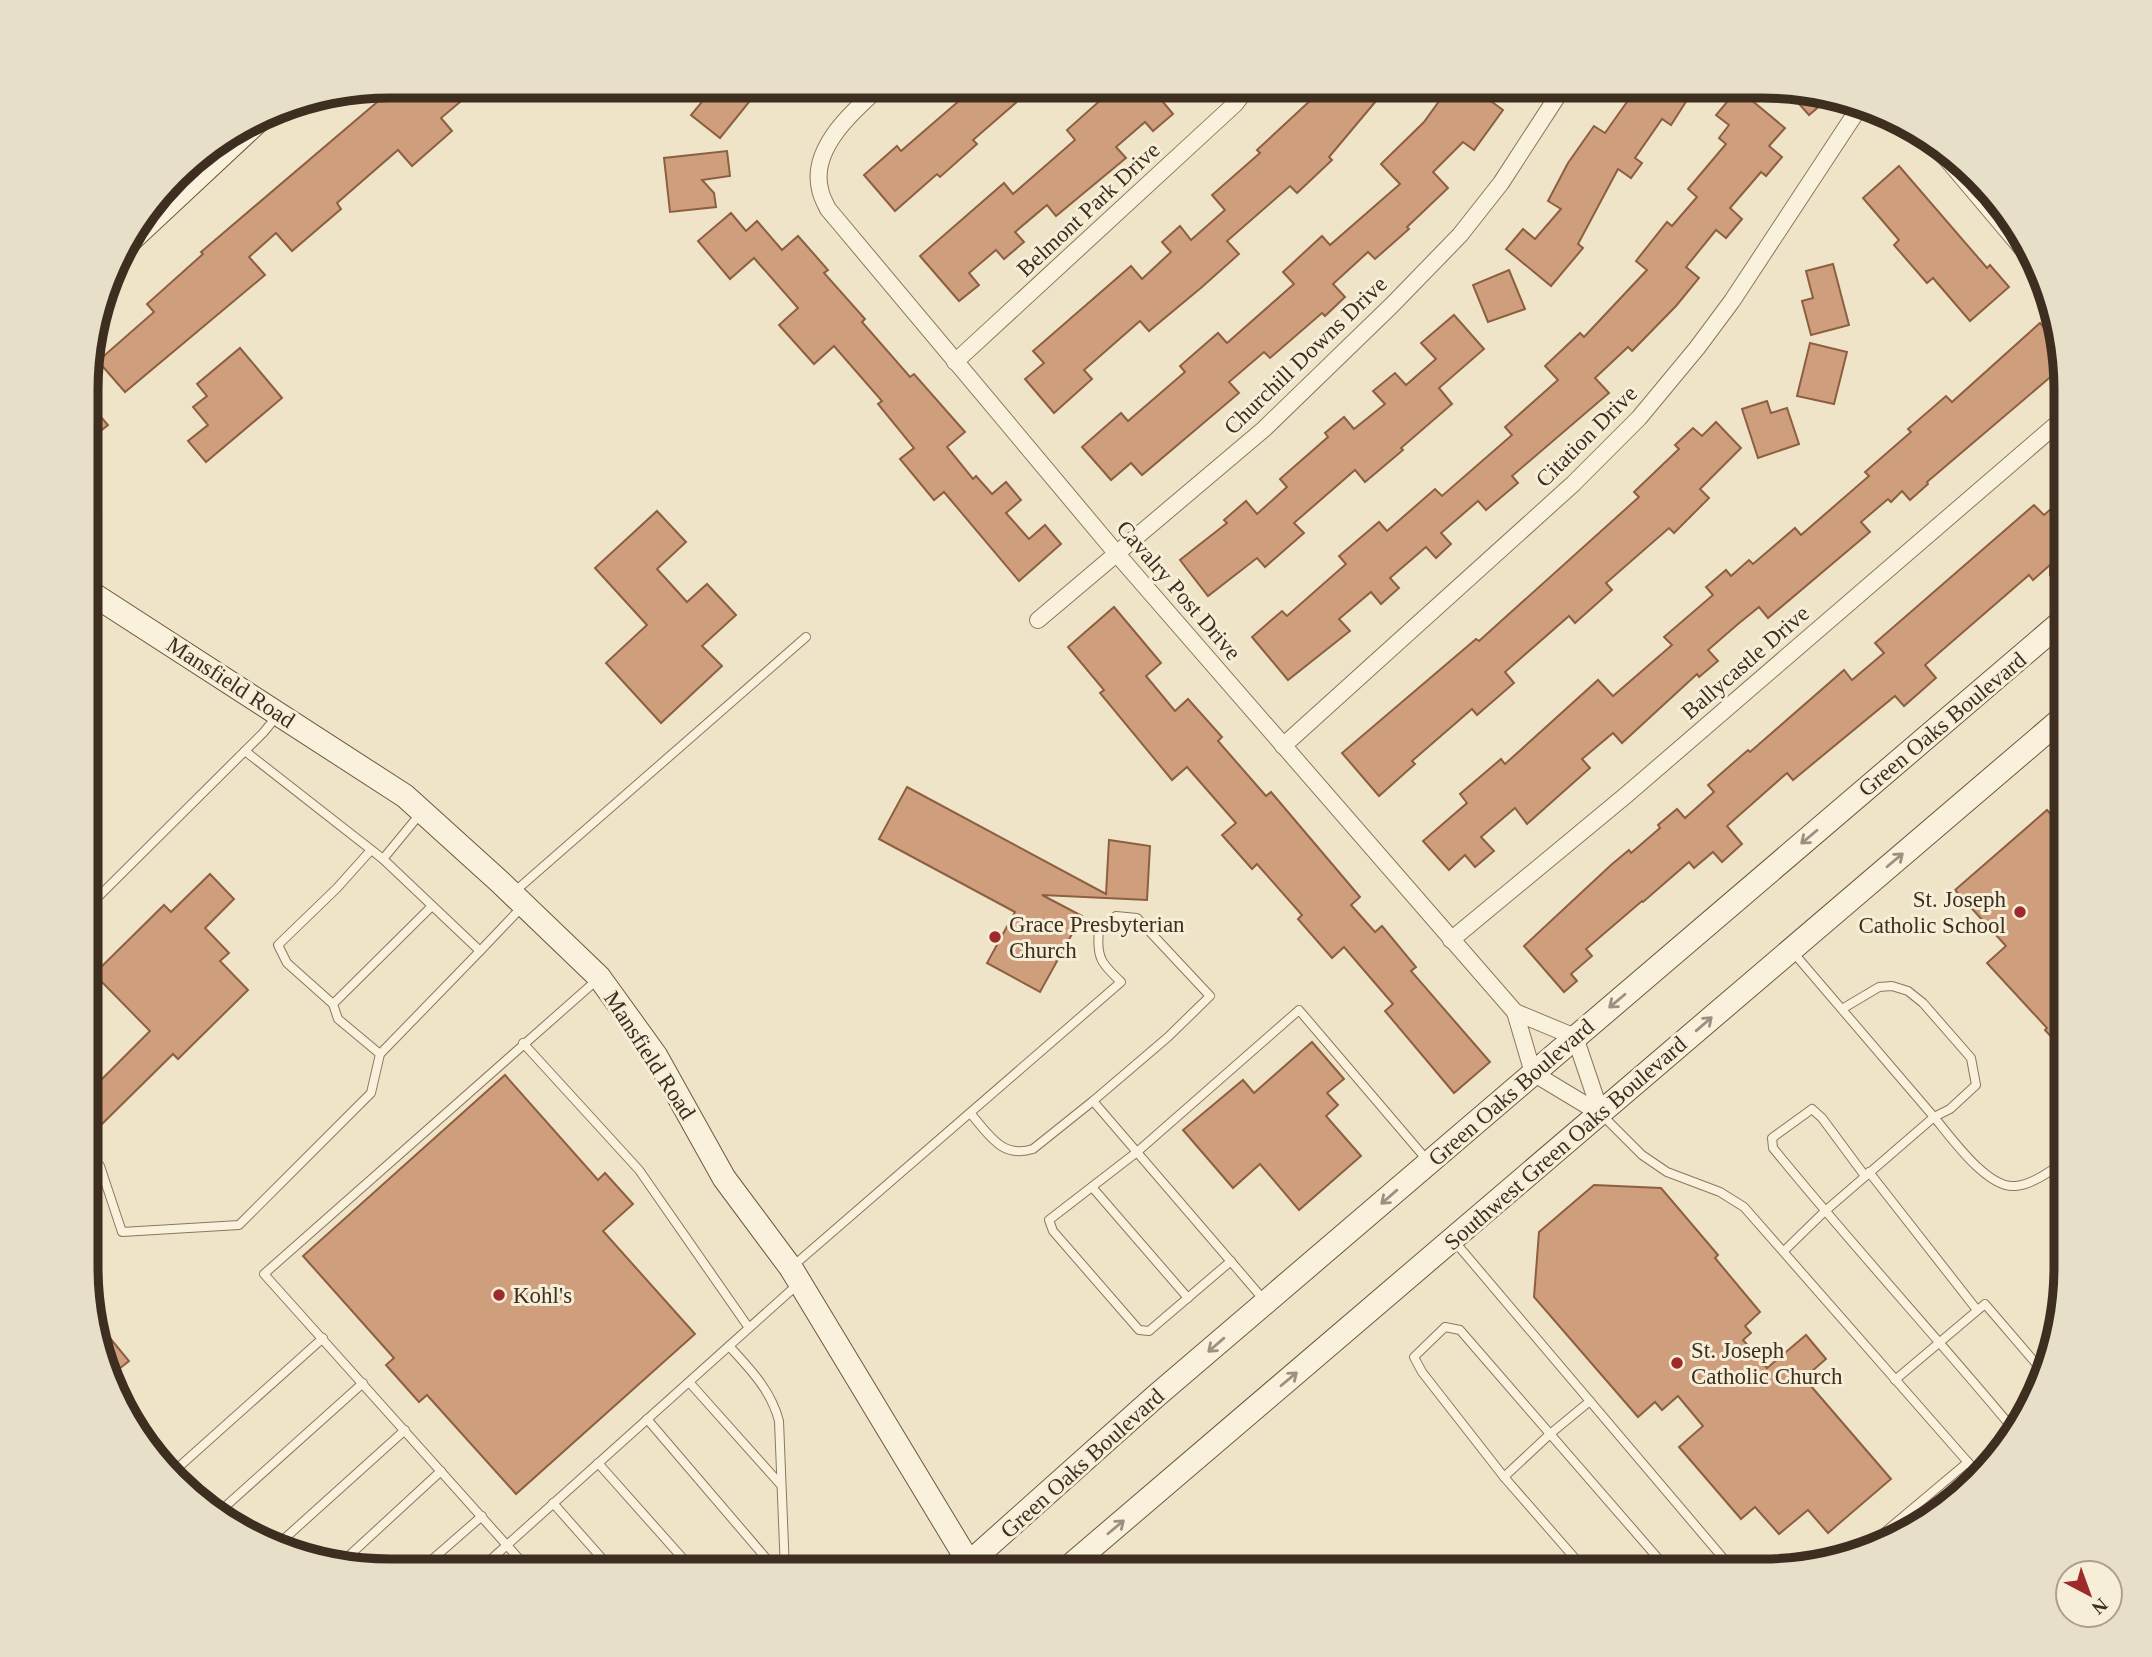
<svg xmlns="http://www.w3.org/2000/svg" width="2152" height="1657" font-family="Georgia,serif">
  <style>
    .building { fill: #cf9f7d; stroke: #8d5f41; stroke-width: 2 }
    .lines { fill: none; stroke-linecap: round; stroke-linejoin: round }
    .lane-casing { stroke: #8d765c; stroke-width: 10 }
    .street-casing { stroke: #8d765c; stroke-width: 18 }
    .secondary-casing { stroke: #6f573f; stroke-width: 25 }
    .lane { stroke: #faf1dc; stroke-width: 8 }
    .street { stroke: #faf1dc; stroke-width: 16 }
    .secondary { stroke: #faf1dc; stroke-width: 23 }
    .oneway { stroke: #9c907e }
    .poi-dot { fill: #9e2a2b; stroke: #f7eed8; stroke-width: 2.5 }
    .labels { text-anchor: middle; stroke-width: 6; stroke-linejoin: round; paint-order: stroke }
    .street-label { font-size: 23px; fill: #3d2e20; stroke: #f7eed8 }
    .poi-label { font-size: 23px; fill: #3d2e20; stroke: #f7eed8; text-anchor: start }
    .rim { fill: none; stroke: #3d2e20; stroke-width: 9 }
  </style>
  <rect width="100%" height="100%" fill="#f0e4c8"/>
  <g class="building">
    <path d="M396,86h83l-38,32 11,13 -40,35 -14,-16 -61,53 4,6 -49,42 -16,-18 -27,24 16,18 -140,117 -27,-31 56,-49 -7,-8 56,-50 -2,-2z"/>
    <path d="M715,86h47l-42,52 -29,-23z"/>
    <path d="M947,86h88l-62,54 4,4 -37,33 -3,-3 -42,37 -31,-36 33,-29 4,5 59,-51z"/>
    <path d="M1122,86h59l-18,16 10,12 -20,17 -8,-9 -29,25 10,11 -70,58 -9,-11 -32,27 9,10 -20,17 -8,-9 -27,23 10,12 -20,16 -39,-45 84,-73 9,11 62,-54 -8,-10 37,-33 2,3z"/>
    <path d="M1330,86h29l17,15 -47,56 3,3 -35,33 -7,-7 -63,55 12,13 -37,33 -53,44 -9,-10 -56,49 8,9 -38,34 -29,-34 19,-16 -11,-12 98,-85 11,13 29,-27 -9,-10 18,-16 11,14 34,-30 -13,-15 48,-42 -3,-3 57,-53 4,3z"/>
    <path d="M1450,86h20l33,24 -29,40 -11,-8 -30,30 15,16 -41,39 2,2 -34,30 -7,-7 -35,32 12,13 -20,19 -3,-3 -52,45 -6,-6 -35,30 10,11 -97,82 -11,-12 -20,17 -29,-33 39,-34 7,8 57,-49 -5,-6 38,-33 9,10 67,-59 -11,-12 39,-36 8,9 70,-61 -19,-20 43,-42z"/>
    <path d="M1608,86h88l-25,39 -9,-6 -27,39 7,5 -11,15 -13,-9 -40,75 5,4 -32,38 -45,-37 17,-20 12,10 26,-30 -13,-8 20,-38 26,-37 11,7 24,-34z"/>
    <path d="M1784,87l40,9 5,2 -20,17z"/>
    <path d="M1738,89l47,39 -16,18 13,11 -16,19 -5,-4 -31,36 12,11 -16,19 -10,-8 -30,37 13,11 -23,28 -44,45 -4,-4 -33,31 14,15 -97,83 6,7 -32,27 -8,-9 -37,32 10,11 -15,14 -10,-11 -36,31 9,10 -18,16 -10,-12 -32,27 11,12 -62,49 -36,-43 30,-26 5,5 59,-52 -7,-8 40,-34 8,9 48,-42 7,7 70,-61 -7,-8 53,-47 -13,-14 35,-33 4,4 63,-67 -11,-9 31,-39 5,4 25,-29 -9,-8 38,-45 -7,-6 10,-13 -13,-10z"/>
    <path d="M727,151l3,25 -28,4 12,13 2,14 -46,5 -6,-54z"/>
    <path d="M1899,166l88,102 3,-3 19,22 -39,34 -37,-43 -6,5 -33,-38 5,-5 -36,-42z"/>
    <path d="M731,213l15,18 11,-10 25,29 16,-14 30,34 -4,3 41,46 -3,3 48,55 4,-3 51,58 -18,15 26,32 3,-3 16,18 14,-12 15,18 -15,13 23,26 16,-14 16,19 -42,37 -75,-89 -10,8 -34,-41 14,-11 -36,-44 4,-3 -48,-55 -20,18 -35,-39 19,-17 -44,-50 -24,21 -32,-38z"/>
    <path d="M1833,264l16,61 -38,10 -9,-34 11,-3 -7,-27z"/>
    <path d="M1509,270l16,39 -37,13 -15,-37z"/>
    <path d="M1454,315l30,34 -45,39 13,16 -51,44 2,2 -38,32 -10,-12 -61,53 10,10 -39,34 -8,-9 -49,38 -28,-36 47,-37 -3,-3 22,-19 11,13 30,-27 -7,-8 48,-42 -3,-4 19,-16 10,12 31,-25 -12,-13 22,-18 11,12 30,-26 -15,-16z"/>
    <path d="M2040,323l15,17 6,28 -134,114 1,2 -18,16 -8,-9 -11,11 -3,-3 -27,23 9,10 -102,86 -9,-11 -21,17 -30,26 10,11 -19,16 -2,-3 -75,69 -9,-10 -31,26 8,9 -63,56 -12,-16 -34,29 13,14 -19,16 -10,-12 -16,15 -26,-29 44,-38 -7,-9 41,-35 4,5 93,-84 15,16 59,-51 -8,-8 49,-42 -7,-8 20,-17 5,6 18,-16 4,4 42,-36 6,7 68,-59 -4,-4 46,-40 -3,-3 38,-33 6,6z"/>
    <path d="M1810,343l37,9 -13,52 -37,-8z"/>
    <path d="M240,348l42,50 -76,64 -18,-21 20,-16 -15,-18 14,-11 -10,-12z"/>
    <path d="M1767,401l4,12 16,-5 12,36 -41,14 -16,-49z"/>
    <path d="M88,402l20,23 -20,16z"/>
    <path d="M1716,422l25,26 -41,41 9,9 -35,35 -5,-5 -63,55 6,7 -37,33 -6,-7 -64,56 9,11 -37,32 -5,-6 -60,52 3,3 -36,32 -37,-43 134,-114 3,2 160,-144 -5,-5 45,-43 -4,-4 18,-17 9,8z"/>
    <path d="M2066,496v79h-16v-10l-17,15 -4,-5 -104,90 11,13 -32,28 -9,-10 -102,84 -6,-7 -60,53 15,18 -20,18 -9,-10 -19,16 -5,-6 -46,40 -1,-1 -56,48 6,7 -21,18 6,7 -13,11 -40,-46 87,-81 18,-15 2,3 29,-25 -2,-3 19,-16 8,9 29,-26 -6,-7 40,-35 2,2 94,-82 8,10 32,-27 -9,-10 159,-138 10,10z"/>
    <path d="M657,511l29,31 -29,27 30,33 20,-18 29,31 -34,31 20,20 -61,57 -55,-60 41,-38 -52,-57z"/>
    <path d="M1114,607l47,56 -15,13 29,35 13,-12 34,38 -4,4 48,55 5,-4 89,105 -9,8 24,27 7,-6 34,41 -5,4 79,91 -36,31 -69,-82 8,-7 -49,-57 -12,11 -34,-39 4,-4 -45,-51 -5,5 -30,-34 14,-12 -49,-56 -15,13 -72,-87 4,-3 -36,-43z"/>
    <path d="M907,787l199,107 3,-54 41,6 -3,54 -105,-5 40,21 -42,76 -53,-29 28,-51 -136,-73z"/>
    <path d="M2047,810l19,21v222l-21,-23 2,-2 -60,-65 19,-17 -51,-56z"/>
    <path d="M210,874l24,25 -29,29 24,25 -9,8 28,29 -70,69 -5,-5 -72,71 -14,-15v-16l63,-63 -56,-57 70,-69 7,7z"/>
    <path d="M1312,1042l32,37 -17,14 11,12 -12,11 35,40 -62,54 -39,-46 -27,24 -50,-58 60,-50 11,13z"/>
    <path d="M505,1075l93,105 7,-7 28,31 -30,27 92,103 -179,160 -89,-99 -8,7 -33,-37 8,-7 -91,-102z"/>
    <path d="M1594,1185l67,3 57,67 -3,3 45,54 -15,14 6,7 -8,7 24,28 39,-33 20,24 -22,19 87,101 -63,54 -20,-23 -29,24 -24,-27 -14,12 -62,-72 24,-21 -25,-30 -16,14 -7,-8 -17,15 -104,-120 5,-65z"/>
    <path d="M96,1321l33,40 -19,15v-3z"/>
  </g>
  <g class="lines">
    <defs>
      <g id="lane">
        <path d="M245,751l138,108"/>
        <path d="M513,893l293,-256"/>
        <path d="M87,908l176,-175 14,-17"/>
        <path d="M480,951l41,-43"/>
        <path d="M333,1004l-46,-41 -9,-18 59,-57 34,-38"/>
        <path d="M1842,1009l37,-22 13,-1 16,5 15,12 48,55 5,27 -26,24 -16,8c16,19 53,72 81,69 17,-1 35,-15 49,-24"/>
        <path d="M523,1043l116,127 110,158"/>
        <path d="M380,1054l-42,-35 -5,-15 99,-98"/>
        <path d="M970,1113c19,21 31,46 63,36l60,-48"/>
        <path d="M1603,1116l39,39 25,17 53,20 24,15 236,269"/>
        <path d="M87,1153l13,13 22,66 117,-7 132,-132 9,-39 100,-103 -97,-92 37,-45"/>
        <path d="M1869,1172l108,138"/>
        <path d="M1865,1176l-43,-58 -10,-9 -40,29 1,10c78,96 162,187 241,282"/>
        <path d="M1092,1187l96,111"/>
        <path d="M1455,1242l279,329"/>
        <path d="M1784,1251l40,-39 110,-95 -142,-166"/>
        <path d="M1231,1261l-82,70 -10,-1 -86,-99 -4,-11 88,-68 162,-142 128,150"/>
        <path d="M793,1266l328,-284c-19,-18 -25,-24 -22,-51l17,-15 21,2 73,78 -42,41 -75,64 171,199"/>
        <path d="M729,1346c21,23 42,44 50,75l6,150"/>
        <path d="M1895,1380l90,-76 60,70"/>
        <path d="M689,1382l92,103"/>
        <path d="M647,1419l130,152"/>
        <path d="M598,1463l96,108"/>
        <path d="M172,1473l151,-135"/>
        <path d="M1504,1477l46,-43 40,-33"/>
        <path d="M553,1503l60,68"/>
        <path d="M218,1513l145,-130"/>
        <path d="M1867,1547l101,-85"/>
        <path d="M274,1548l131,-118"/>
        <path d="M340,1564l101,-93"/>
        <path d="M419,1571l63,-55"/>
        <path d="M478,1571l319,-286"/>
        <path d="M530,1571l-266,-297 334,-295"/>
        <path d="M1586,1571l-82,-94 -82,-105 -8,-15 31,-30 15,3 209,241"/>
      </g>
      <g id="street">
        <path d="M881,86c-27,24 -71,62 -61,103 1,7 5,14 8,20l289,345 398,458 60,25 26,77"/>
        <path d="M1934,144l103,122"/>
        <path d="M955,362l280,-258 14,-18"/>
        <path d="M1038,620l226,-191 128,-124 68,-70 41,-52 63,-97"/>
        <path d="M1283,746l290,-262 66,-66 58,-70 35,-47 129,-196"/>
        <path d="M1451,940l174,-144 441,-380"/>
        <path d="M1515,1012l18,61 68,41"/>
      </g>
      <g id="secondary">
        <path d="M123,247l135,-126"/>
        <path d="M88,591l317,205 95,86 99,95 57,79 68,122 67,90 183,303"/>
        <path d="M960,1571l196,-175 910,-778"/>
        <path d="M1064,1571l1002,-856"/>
      </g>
    </defs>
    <use href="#lane" class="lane-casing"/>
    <use href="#street" class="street-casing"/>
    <use href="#secondary" class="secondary-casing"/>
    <use href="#lane" class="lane"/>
    <use href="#street" class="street"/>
    <use href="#secondary" class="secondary"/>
  </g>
  <defs><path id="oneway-shaft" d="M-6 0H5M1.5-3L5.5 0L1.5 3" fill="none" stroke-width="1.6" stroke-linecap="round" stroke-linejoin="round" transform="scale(1.75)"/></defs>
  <g class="oneway">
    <use href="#oneway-shaft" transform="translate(1809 837) rotate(140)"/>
    <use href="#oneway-shaft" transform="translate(1895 860) rotate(-40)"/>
    <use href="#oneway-shaft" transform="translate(1617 1001) rotate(140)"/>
    <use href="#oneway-shaft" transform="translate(1704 1024) rotate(-41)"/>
    <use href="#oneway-shaft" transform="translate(1389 1197) rotate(139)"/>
    <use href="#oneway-shaft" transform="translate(1216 1345) rotate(139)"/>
    <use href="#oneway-shaft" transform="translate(1289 1379) rotate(-40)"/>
    <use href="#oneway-shaft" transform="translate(1116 1527) rotate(-40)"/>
  </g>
  <g class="poi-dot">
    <circle cx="2020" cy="912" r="7"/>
    <circle cx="995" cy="937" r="7"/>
    <circle cx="499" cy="1295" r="7"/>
    <circle cx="1677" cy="1363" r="7"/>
  </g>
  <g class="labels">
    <g class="street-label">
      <text transform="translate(1088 209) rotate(-43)" y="8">Belmont Park Drive</text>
      <text transform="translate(1305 355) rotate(-44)" y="8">Churchill Downs Drive</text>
      <text transform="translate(1586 436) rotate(-45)" y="8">Citation Drive</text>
      <text transform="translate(1179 590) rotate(49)" y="8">Cavalry Post Drive</text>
      <text transform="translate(1745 662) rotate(-41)" y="8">Ballycastle Drive</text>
      <text transform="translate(231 682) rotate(33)" y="8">Mansfield Road</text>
      <text transform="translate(1942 724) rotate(-40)" y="8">Green Oaks Boulevard</text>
      <text transform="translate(650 1055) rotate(57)" y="8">Mansfield Road</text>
      <text transform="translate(1511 1092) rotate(-41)" y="8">Green Oaks Boulevard</text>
      <text transform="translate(1565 1143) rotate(-41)" y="8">Southwest Green Oaks Boulevard</text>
      <text transform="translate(1082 1463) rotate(-42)" y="8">Green Oaks Boulevard</text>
    </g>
    <g class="poi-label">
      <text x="2006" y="907" text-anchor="end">St. Joseph<tspan x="2006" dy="26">Catholic School</tspan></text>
      <text x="1009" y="932">Grace Presbyterian<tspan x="1009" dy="26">Church</tspan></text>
      <text x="513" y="1303">Kohl's</text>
      <text x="1691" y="1358">St. Joseph<tspan x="1691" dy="26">Catholic Church</tspan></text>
    </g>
  </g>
  <path d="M0 0H2152V1657H0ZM390 98H1762A292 292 0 0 1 2054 390V1267A292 292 0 0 1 1762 1559H390A292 292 0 0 1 98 1267V390A292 292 0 0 1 390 98Z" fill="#e8dfc9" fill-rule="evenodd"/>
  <path class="rim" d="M390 98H1762A292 292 0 0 1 2054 390V1267A292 292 0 0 1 1762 1559H390A292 292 0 0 1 98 1267V390A292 292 0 0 1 390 98Z"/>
  <g transform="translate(2089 1594) rotate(139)"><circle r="33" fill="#f7eed8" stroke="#ada18e" stroke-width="2"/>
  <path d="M0-5L12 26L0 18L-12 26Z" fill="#9e2a2b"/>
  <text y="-10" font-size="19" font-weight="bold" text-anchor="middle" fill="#3d2e20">N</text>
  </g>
</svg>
